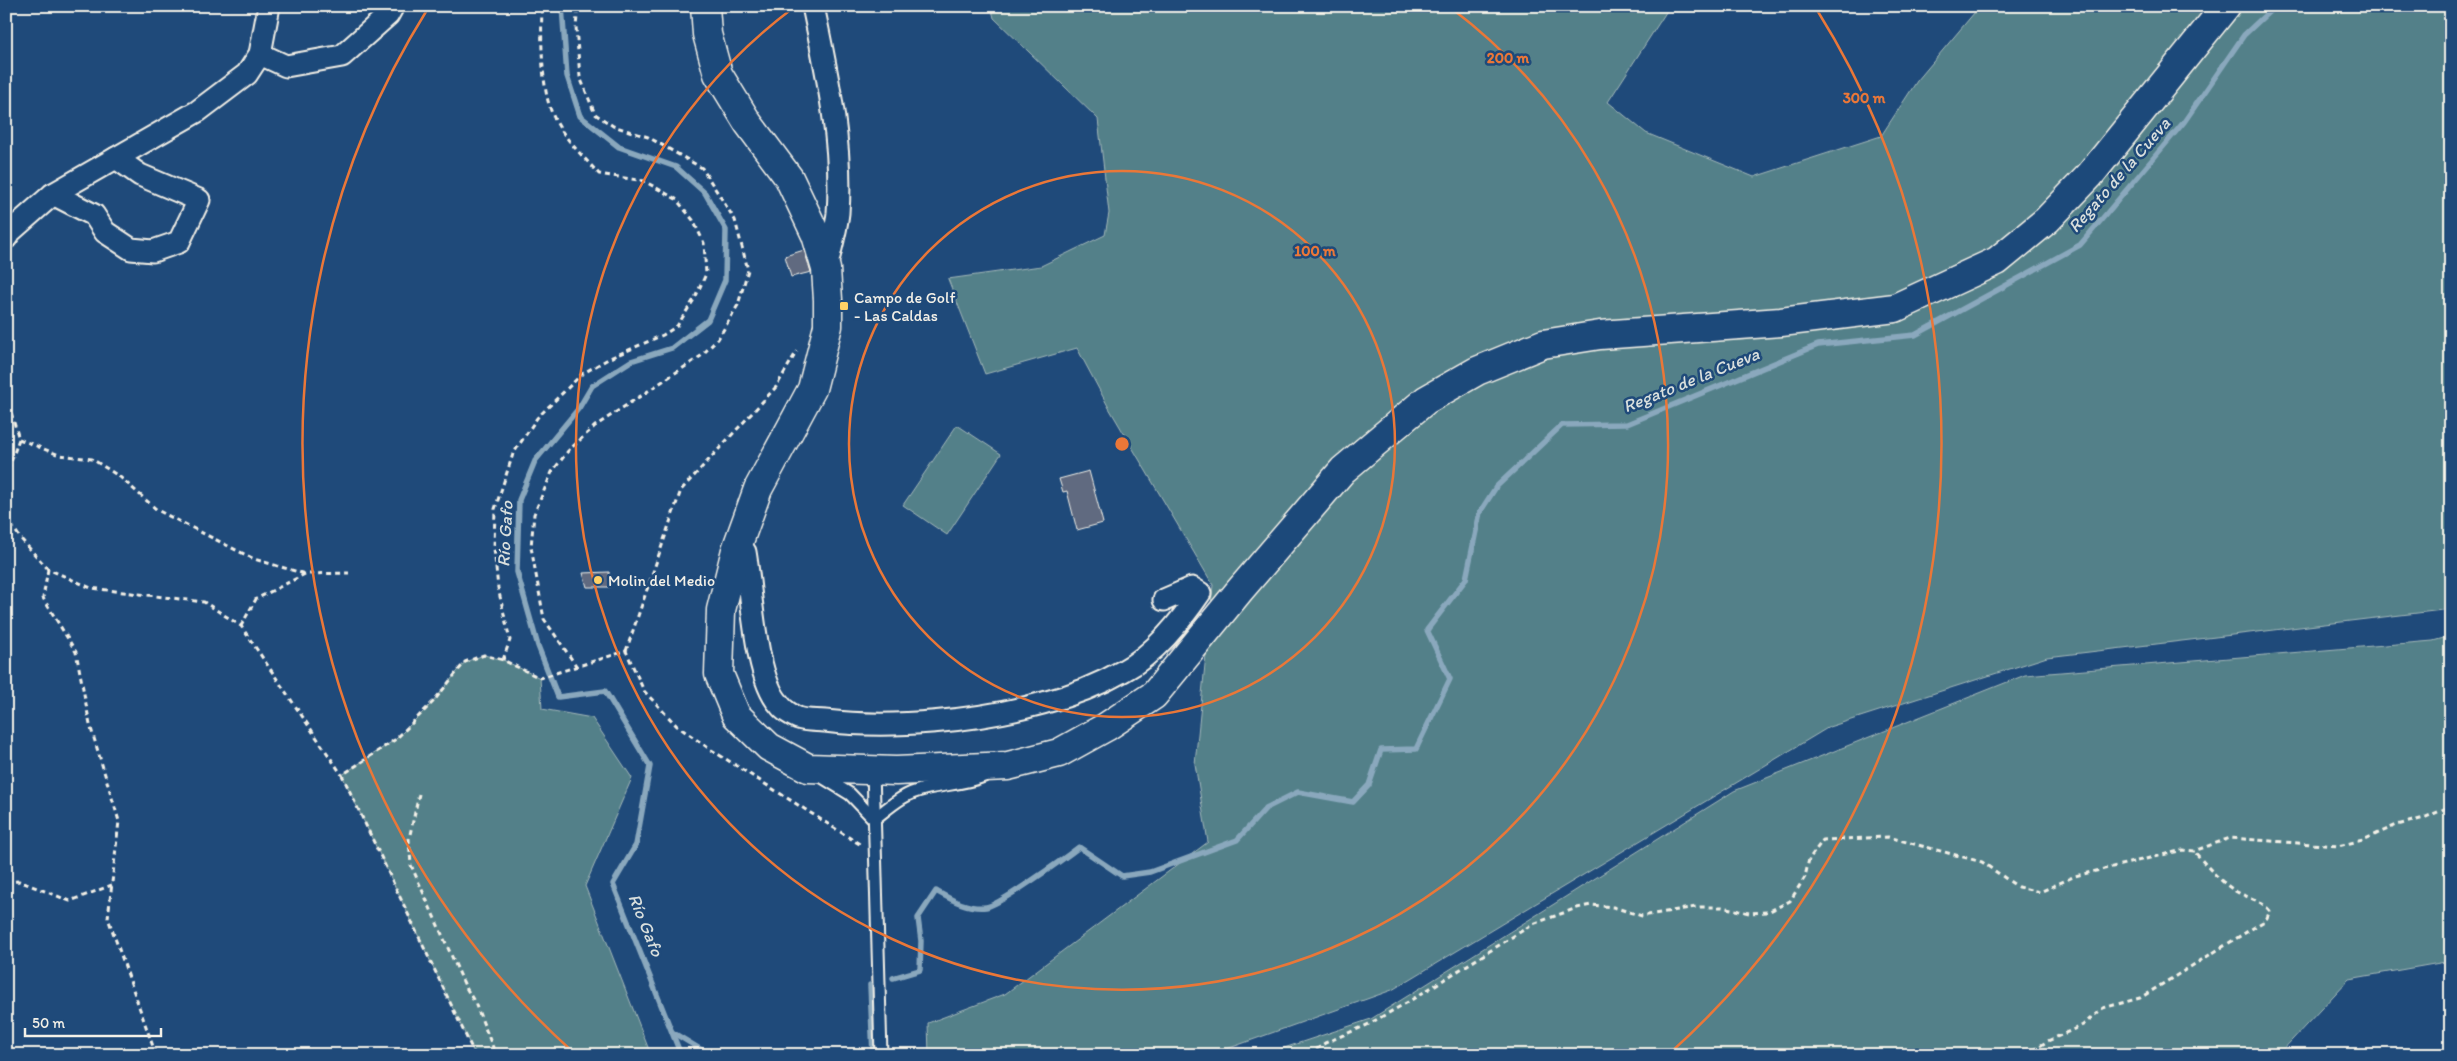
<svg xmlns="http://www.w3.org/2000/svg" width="2457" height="1061" font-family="Itim,sans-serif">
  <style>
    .green { fill: #538089; stroke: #a4b8b8 }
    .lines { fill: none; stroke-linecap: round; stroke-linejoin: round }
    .stream { stroke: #8aa8bd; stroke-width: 5.5 }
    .building { fill: #606a80; stroke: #f4f1e8 }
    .lane-casing { stroke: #f4f1e8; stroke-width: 15 }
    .street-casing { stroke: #f4f1e8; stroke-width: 25 }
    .secondary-casing { stroke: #f4f1e8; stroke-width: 31 }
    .path { stroke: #f4f1e8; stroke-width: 3; stroke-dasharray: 5 4; stroke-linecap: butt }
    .lane { stroke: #1f4a7a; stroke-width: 11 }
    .street { stroke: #1f4a7a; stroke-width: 21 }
    .secondary { stroke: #1f4a7a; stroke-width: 28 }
    .ring { fill: none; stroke: #ea7738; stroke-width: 2.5 }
    .poi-dot { fill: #ffd166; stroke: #1f4a7a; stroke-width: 2 }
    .labels { text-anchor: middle; stroke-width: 5; stroke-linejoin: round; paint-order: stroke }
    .poi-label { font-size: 16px; fill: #f4f1e8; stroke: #1f4a7a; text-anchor: start }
    .water-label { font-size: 18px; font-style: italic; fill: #d9dfdd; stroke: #1f4a7a }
    .centre { fill: #ea7738; stroke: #1f4a7a; stroke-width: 2.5 }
    .ring-label { font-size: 15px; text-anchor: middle; font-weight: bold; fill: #ea7738; stroke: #1f4a7a; stroke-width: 5; stroke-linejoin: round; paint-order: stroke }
  </style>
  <rect width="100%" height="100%" fill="#1f4a7a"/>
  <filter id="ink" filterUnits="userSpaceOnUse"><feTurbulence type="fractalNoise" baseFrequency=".02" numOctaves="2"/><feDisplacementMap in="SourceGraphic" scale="10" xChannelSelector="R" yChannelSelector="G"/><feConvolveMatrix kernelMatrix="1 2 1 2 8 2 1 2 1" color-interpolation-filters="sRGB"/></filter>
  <g filter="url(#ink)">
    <g class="green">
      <path d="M991,6h679l-62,96 38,31 108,44 127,-41 36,-55 63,-75h314l5,6 20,-6h132v603l-404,48 -218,70 -437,263 -182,65h-281l-1,-32 77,-29 203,-152 -13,-78 18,-179 -104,-177 -32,-60 -92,26 -37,-95 93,-13 64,-31 4,-22 -11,-94 -104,-101z"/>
      <path d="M957,425l44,29 -54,81 -44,-30z"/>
      <path d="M2451,636v325l-102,18 -71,76h-1015l108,-36 363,-228 291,-116 408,-34z"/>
      <path d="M484,655l19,5 37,18 2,31 50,9 40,60 -47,108 66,169h-176l-133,-280 54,-36 37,-37 32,-40z"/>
    </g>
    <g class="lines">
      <g class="stream">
        <path d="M562,6l5,70 13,40 39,31 57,20 29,26 21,37 -1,50 -17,40 -36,28 -41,13 -39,25 -13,22 -44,53 -16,39 -2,72 21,74 20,51 47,-6 45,75 -14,79 -23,39 68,171"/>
        <path d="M893,978l27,-8 1,-29 -3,-23 18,-27c16,9 31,18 50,16 12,-1 80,-50 93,-60l43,29 28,-4 87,-32 29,-32 32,-16 55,10 16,-17 12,-35 35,-1 34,-70 -23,-49 39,-51 14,-67 16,-25 66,-62 65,-1 191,-79 97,-10 165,-90 104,-123 60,-87 31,-29"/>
        <path d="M870,985l3,70"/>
        <path d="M672,1032l38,23"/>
      </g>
    </g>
    <g class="building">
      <path d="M804,250l7,22 -20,5 -6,-21z"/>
      <path d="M1089,471l14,52 -26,7 -10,-39 -4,1 -4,-13z"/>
      <path d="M609,572l2,15h-24l-4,-14z"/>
    </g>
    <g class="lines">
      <defs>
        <g id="lane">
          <path d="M873,770l8,285"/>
          <path d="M819,775l31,19 24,25c9,-7 18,-15 28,-21 24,-15 56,-11 82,-22"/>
        </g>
        <g id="street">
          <path d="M813,6c14,68 30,138 25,207 -2,19 -8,38 -12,56"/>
          <path d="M260,54l26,12 56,-10 46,-41 5,-9"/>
          <path d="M53,194l41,21 11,17 26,17 22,2 26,-9 20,-42 -59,-25 -24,-17"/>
          <path d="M6,238l5,-7 42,-37 145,-83 49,-37 13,-20 9,-48"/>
          <path d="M738,544l7,8c7,37 9,126 35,153 3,5 13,11 18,13 8,3 19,2 27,3 66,8 153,0 218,-18 27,-7 56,-18 80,-32 32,-17 57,-49 77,-78l-8,-5 -28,12"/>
        </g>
        <path id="secondary" d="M705,6l2,28 11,40 30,49 41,55 27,57 10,34 2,31v26l-16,63 -54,100 -22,61 -15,60 -2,64 17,41 33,32 39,21 88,3 112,-5 51,-13 47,-26 48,-32 86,-105 103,-120 83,-70 51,-29 66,-27 57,-9 181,-13 114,-14 102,-47 50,-41 43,-45 136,-169"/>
      </defs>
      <use href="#lane" class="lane-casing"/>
      <use href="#street" class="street-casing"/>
      <use href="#secondary" class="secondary-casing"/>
      <g class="path">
        <path d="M6,396l13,43 -13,37"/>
        <path d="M19,439l40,16 33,4 28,18 37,33 97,49 51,15"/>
        <path d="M6,517l15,22 27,30 43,19 113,14 37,24 101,149"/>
        <path d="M48,569l-5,29 33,54 14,73 29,96 -11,97 48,137"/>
        <path d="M241,626l15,-27 49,-25 44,-1"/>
        <path d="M626,651l55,-161 95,-103 21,-36"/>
        <path d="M503,660l7,-20 -12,-52 -4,-40 1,-39 18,-55 24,-36 45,-44 26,-15 55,-24 14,-9 18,-28 11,-24 -2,-31 -11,-23 -17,-21 -32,-18 -45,-7c-16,-18 -38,-38 -47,-61 -11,-25 -11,-79 -10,-107"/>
        <path d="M577,667l-33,-48 -13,-72 3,-33 18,-42 16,-21 27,-25 106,-70 17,-17 20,-34 10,-35 -13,-50 -33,-52 -54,-31 -35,-11 -18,-12 -15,-37 -4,-50 2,-21"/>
        <path d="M419,794l-10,45 2,26 54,121 10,17 21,52"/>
        <path d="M6,882l13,-1 51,20 42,-16"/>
        <path d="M475,1055l-133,-280 54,-36 37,-37 32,-40 19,-7 19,5 37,18 86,-27 18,40 33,35 33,23 151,96"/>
        <path d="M1309,1055l16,-12 42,-18 41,-23 125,-78 44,-16 14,-3 22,2 29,9 54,-9h26l27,6 19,-1 22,-11 15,-24 4,-18 14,-19 65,-3 94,25 36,25 22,5 35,-16 108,-26 11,1 36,-13 108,8 25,-6 34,-15 27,-7 27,-12"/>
        <path d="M2025,1055l23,-14 35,-16 20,-17 37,-10 126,-78 4,-9c-10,-12 -20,-12 -33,-19 -17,-10 -31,-27 -43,-41"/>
      </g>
      <use href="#lane" class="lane"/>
      <use href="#street" class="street"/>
      <use href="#secondary" class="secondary"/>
    </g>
  </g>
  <g class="ring">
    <circle cx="1122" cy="444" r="273"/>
    <path d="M1451 8A546 546 0 1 1 793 8"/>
    <path d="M574 1053A819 819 0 0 1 427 10M1817 10A819 819 0 0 1 1670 1053"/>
  </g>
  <g class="poi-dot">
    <rect x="839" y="301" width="10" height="10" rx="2.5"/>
    <circle cx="598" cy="580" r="5"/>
  </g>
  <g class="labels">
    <g class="poi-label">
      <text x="854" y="303">Campo de Golf<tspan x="854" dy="18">- Las Caldas</tspan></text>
      <text x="608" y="586">Molin del Medio</text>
    </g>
    <g class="water-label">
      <text transform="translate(2119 175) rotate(-49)" y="6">Regato de la Cueva</text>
      <text transform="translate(1691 380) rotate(-22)" y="6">Regato de la Cueva</text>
      <text transform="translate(505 534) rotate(-87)" y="6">Río Gafo</text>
      <text transform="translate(646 925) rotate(68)" y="6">Río Gafo</text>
    </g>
  </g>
  <circle cx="1122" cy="444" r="8" class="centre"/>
  <g class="ring-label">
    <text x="1508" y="63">200 m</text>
    <text x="1864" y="103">300 m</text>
    <text x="1315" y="256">100 m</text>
  </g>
  <rect width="2457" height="1061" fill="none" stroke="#1f4a7a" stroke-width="25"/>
  <rect x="12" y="12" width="2432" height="1036" fill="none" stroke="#f4f1e8" stroke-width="2" filter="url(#ink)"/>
  <path d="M25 1028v8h136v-8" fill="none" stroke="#f4f1e8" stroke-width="2.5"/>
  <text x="32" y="1028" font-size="15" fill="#f4f1e8" stroke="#1f4a7a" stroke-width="4" paint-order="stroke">50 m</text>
</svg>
